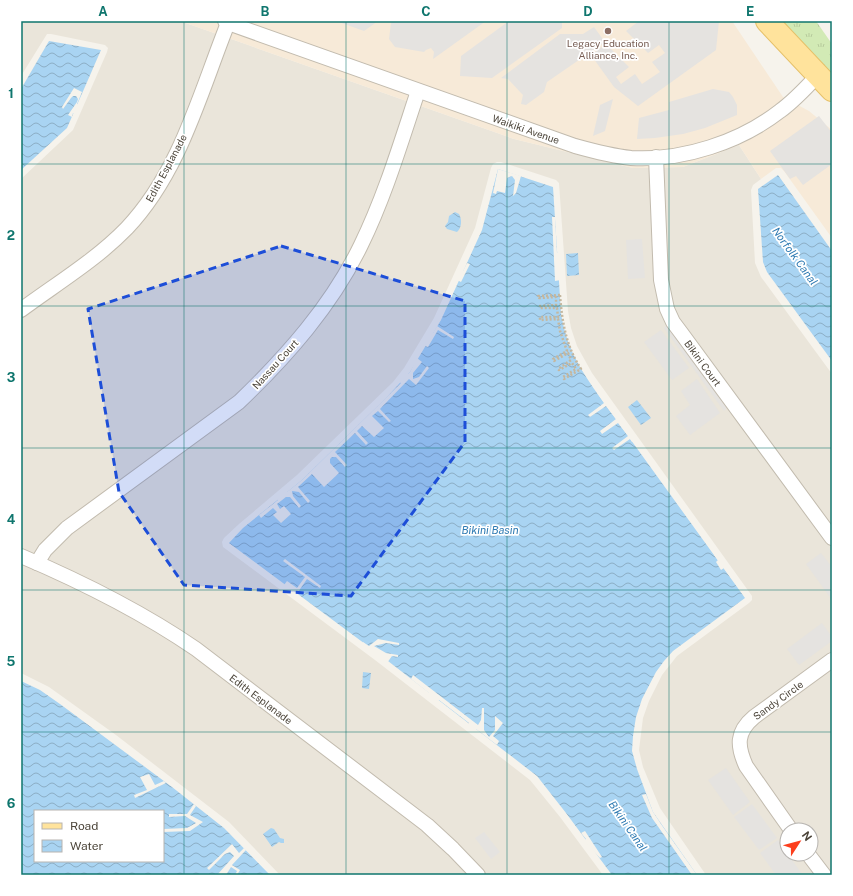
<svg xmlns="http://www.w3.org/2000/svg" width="853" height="896" font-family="'Public Sans',sans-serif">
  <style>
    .residential { fill: #eae5da; fill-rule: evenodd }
    .commercial { fill: #f7ead8 }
    .grass { fill: url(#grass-tufts) }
    .parking { fill: #e5e3e0 }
    .water { fill: url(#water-waves); fill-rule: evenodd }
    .pier { fill: #f6f3ec }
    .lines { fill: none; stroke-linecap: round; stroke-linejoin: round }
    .street-casing { stroke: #c2bbae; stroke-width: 16 }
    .primary-casing { stroke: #e6c16a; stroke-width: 24 }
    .path { stroke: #c4b79f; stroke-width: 2.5; stroke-dasharray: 2 2; stroke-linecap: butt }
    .street { stroke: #fff; stroke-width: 14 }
    .primary { stroke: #ffe39c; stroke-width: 22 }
    .marked { fill: #1d4ed8; fill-opacity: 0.2; stroke: #1d4ed8; stroke-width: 3; stroke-dasharray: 8 5; stroke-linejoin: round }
    .grid { fill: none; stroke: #0f766e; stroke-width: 1; stroke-opacity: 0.55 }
    .education-dot { fill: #8d6e63; stroke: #fff; stroke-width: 1.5 }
    .labels { text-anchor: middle; stroke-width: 3.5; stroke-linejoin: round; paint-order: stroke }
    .education-label { font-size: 10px; fill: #785e54; stroke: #fff }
    .street-label { font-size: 10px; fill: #4b4439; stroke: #fff }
    .water-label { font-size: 11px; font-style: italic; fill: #2e7ab2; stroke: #fff }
    .neatline { fill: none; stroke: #0f766e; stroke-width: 1.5 }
    .grid-label { font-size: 13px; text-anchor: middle; font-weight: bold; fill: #0f766e }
  </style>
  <defs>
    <pattern id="grass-tufts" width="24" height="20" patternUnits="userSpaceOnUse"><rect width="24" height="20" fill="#d2eab5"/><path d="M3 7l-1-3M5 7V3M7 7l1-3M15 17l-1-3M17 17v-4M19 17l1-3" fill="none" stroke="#b6ca9c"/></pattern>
    <pattern id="water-waves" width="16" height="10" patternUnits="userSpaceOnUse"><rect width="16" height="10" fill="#a9d4f2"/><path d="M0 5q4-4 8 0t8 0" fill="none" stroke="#8caec5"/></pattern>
  </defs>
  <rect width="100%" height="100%" fill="#f6f3ec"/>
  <path class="residential" d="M21,21h159l334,118 119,29 50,-1 56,-22 22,34 -8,6 -2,5 4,73 6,14 71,97v501h-126l-46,-67 -17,-41 -4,-17 4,-32 6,-17 13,-26 15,-19 72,-53 3,-3v-4l-160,-223 -15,-27 -6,-18 -3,-17 -9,-128 -3,-3 -55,-18h-4l-4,2 -2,4 -16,60 -41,90 -30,50 -11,14 -96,93 -58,49 -15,14 -2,4 1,5 152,113 155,120 30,37 43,58h-323l-51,-53 -113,-87 -67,-48 -28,-14v-494l52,-49 34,-78 1,-4 -3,-3 -54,-11h-4l-26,42zM787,830h24v24h-24z"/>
  <path class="commercial" d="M180,21h552l51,76 26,14 23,19v108l-48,-67 -3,-3h-5l-15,11 -22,-34 -56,22 -50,1 -119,-29z"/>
  <path class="grass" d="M782,21h34l16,23v32l-26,-28z"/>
  <g class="parking">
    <path d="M336,21h42l-14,10z"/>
    <path d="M394,21h92l-53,38 1,-7 -3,-4 -5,2 -2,2 -29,-5 -6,-8 2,-16z"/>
    <path d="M509,21h53v7l-70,50 -32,-2 1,-20z"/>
    <path d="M639,21h80l-3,29 -78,56 -24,-19 -23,-32 15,-11 23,23 -13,10 5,7 14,-10 7,10 18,-12 -8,-10 13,-9 -6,-8 -11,8 -22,-22z"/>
    <path d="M594,27l11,15 -58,40 -3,10 -18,13 -5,-1 2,-9 -2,-2 -13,-14 -7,-1 59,-44h23z"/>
    <path d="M713,89l16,3 4,5 4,8v10l-32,13 -22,6 -28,4 -18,1 2,-21 30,-8v-8z"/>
    <path d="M613,99l-8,32 -12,5 7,-31z"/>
    <path d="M819,116l13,17v31l-29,21 -7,-9 -6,3 -20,-28z"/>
    <path d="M642,239l3,39 -17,1 -2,-39z"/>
    <path d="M667,325l60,83 -3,3 -60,-83z"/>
    <path d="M661,330l28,38 -17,12 -28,-38z"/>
    <path d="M697,379l23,34 -30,22 -14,-19 14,-11 -9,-14z"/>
    <path d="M821,553l11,14v33l-26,-36z"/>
    <path d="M822,623l10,14v4l-33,24 -12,-16z"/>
    <path d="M726,768l24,34 -17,13 -25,-35z"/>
    <path d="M752,804l25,34 -18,12 -25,-33z"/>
    <path d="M484,832l16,20 -9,7 -16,-21z"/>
    <path d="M778,840l24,34 -2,1h-24l-16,-22z"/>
  </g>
  <g class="water">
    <path d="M49,41l52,9 -34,78 -46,42v-81z"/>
    <path d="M498,169l55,18 8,126c5,32 17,53 36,80l148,205 -72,53 -9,10 -8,11 -14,27 -6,18 -3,19 -1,15 5,18 16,43 44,63h-85l-46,-62 -29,-37 -149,-115 -159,-118 14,-15 59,-48 84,-82 24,-26 31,-52 41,-90z"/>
    <path d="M778,175l54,76v110l-65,-89 -4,-10 -5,-73z"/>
    <path d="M455,212l4,2c3,5 3,14 -2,18l-10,-3 -2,-3 3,-4 1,-6z"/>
    <path d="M578,253l1,22 -12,1 -1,-22z"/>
    <path d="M637,400l14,18 -10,7 -13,-18z"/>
    <path d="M363,672l8,1 -2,16 -7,-1z"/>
    <path d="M21,681l19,9 20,14 112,83 52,41 46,47h-249zM35,811h128v50h-128z"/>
    <path d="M271,828l3,1 6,9 4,1v4h-3l-2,-1 -7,5 -9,-13z"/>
  </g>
  <g class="pier">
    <path d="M74,88l8,4 -5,12 2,1 -4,9 -2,-1 -1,4 -4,-2 9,-13 1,-3 -2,-3h-3l-2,2 -8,11 -1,-2z"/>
    <path d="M498,169l23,7 -5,17 -3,3 2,-16 -3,-4 -5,2 -2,15 -8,-2 -1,3 -3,-1z"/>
    <path d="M552,217h3l2,36h2l2,27 -6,1z"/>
    <path d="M467,263l3,1 -9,18 -4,-2 4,-9h2z"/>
    <path d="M437,326l17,11 -1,2 -15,-9 -10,17 -3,-1 1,-3 -1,-1 6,-10 2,1z"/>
    <path d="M417,358l5,4 -9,11v6l6,-2 8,-11 2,2 -13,17 -7,-6 -29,30 11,12 -2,1 -11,-11 -6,5 12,12 -10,9 -12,-11 -5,5 11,12 -2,2 -11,-12 -20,19 12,13 -2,2 -9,-10h-4l-2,2v4l9,10 -15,14 -12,-13 -14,13 12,14 -2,2 -9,-11 -7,-1 1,5 8,10 -2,2 -9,-11h-4l-9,7 3,5 4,-3 7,8 -10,9 -8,-8 4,-3 -4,-4 -12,10 -2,-3 19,-15 -1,-1 9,-8 1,1 15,-12 96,-94 3,-3 -2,-1 7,-9 2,1 2,-2z"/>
    <path d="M598,392l36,49 -2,1 -2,-3 -16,11 -2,-2 16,-12 -10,-13 -16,11 -2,-3 16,-12 -10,-13 -16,11 -2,-2 16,-12 -7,-10z"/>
    <path d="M716,554l16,22 -1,2 -7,-10 -3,2 -5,-8 2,-2 -4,-5z"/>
    <path d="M285,559l36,27 -1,2 -13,-9 -9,13 -3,-1 -1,1 -10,-7 3,-4 10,7 8,-11 -22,-16z"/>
    <path d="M378,639l21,4v2l-13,-2 -12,3 12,7 12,2v2l-6,-1 -5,7 -25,-19 1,-2 6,4z"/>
    <path d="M413,675l65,50 3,-5 1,-12h2v22l5,7 6,-7v-14l8,7 -10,13 6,5 -2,4 -21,-16 -1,1 -7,-5 1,-2 -30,-23 -2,1 -9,-6 1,-2 -18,-14z"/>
    <path d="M149,774l6,11 9,-4 2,2 -31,15 -1,-3 13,-5 -7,-13z"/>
    <path d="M646,794l7,18 10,15 34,48h-5l-40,-57 -10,-23z"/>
    <path d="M194,804l2,2 -6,9 13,7 -13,9 -27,1v-3l24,-1 9,-5 -11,-7 -16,1v-3h18z"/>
    <path d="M585,831l17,26 -2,1 -16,-17 2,-2 -5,-6z"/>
    <path d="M232,844l7,9 5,-5 2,2 -14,15 8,5 -3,5h-2l2,-4 -6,-4 -5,8h-9l17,-19 -4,-4 -5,2 -16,16 -2,-2z"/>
  </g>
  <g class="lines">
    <defs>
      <g id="street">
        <path d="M225,21l3,2 347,123c18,5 37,10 56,12 52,3 109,-16 149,-47 14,-10 26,-23 38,-36"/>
        <path d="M656,157l5,123 6,29 6,13 9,12 150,204"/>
        <path d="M21,310c35,-26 75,-50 106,-82 53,-56 73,-135 101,-205"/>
        <path d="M21,556c61,26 121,56 175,93l231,176 26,24 25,26"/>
        <path d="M37,563l8,-13 22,-22 172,-126c48,-46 93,-97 122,-157 24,-49 40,-103 57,-154"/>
        <path d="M791,830l-45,-64c-9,-20 -10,-34 8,-49l78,-57"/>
        <path d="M808,854l16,21"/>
      </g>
      <path id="primary" d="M767,21l65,69"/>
    </defs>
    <use href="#street" class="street-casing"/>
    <use href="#primary" class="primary-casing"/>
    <path class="path" d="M560,295c2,27 6,51 21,74l-17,10 -1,-2 13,-8 -4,-6 -13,7 -1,-1 13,-9 -3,-7 -14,8 -1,-2 14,-8 -7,-20 -2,-12 -18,1v-3h18l-1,-9h-17v-2l16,-1v-8l-17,1 -1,-2z"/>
    <use href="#street" class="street"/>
    <use href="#primary" class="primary"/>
  </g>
  <path class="marked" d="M281,246l184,55v141l-114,154 -167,-11 -65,-93 -31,-183z"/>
  <path class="grid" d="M184,21v854M346,21v854M507,21v854M669,21v854M21,164h811M21,306h811M21,448h811M21,590h811M21,732h811"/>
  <circle class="education-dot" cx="608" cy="31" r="4"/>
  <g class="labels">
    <g class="education-label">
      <text x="608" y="47">Legacy Education<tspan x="608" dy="12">Alliance, Inc.</tspan></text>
    </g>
    <g class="street-label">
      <text transform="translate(526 129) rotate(19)" y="4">Waikiki Avenue</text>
      <text transform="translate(166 168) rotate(-62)" y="4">Edith Esplanade</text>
      <text transform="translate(703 363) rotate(54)" y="4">Bikini Court</text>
      <text transform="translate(275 364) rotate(-48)" y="4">Nassau Court</text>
      <text transform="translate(261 699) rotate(37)" y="4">Edith Esplanade</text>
      <text transform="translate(778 700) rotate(-36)" y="4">Sandy Circle</text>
    </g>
    <g class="water-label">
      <text transform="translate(795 256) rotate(54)" y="4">Norfolk Canal</text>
      <text x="490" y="534">Bikini Basin</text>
      <text transform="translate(628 826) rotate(55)" y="4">Bikini Canal</text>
    </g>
  </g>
  <rect width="853" height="896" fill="none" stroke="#ffffff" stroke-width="44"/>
  <rect x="34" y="810" width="130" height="52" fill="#ffffff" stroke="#b7b4b0"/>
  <rect x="42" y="823" width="20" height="6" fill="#ffe39c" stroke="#b7b4b0"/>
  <text x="70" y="830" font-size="12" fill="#4b4439">Road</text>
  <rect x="42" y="840" width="20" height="12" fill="url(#water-waves)" stroke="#b7b4b0"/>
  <text x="70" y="850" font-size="12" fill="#4b4439">Water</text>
  <g transform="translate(799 842) rotate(54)"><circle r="19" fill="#ffffff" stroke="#b7b4b0"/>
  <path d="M0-3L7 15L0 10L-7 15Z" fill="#fc3f1d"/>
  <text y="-6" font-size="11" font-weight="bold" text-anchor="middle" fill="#4b4439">N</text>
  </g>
  <rect x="22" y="22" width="809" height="852" class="neatline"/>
  <g class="grid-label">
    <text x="103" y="16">A</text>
    <text x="265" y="16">B</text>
    <text x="426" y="16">C</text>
    <text x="588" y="16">D</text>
    <text x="750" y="16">E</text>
    <text x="11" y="98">1</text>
    <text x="11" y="240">2</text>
    <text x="11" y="382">3</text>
    <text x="11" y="524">4</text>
    <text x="11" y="666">5</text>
    <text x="11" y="808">6</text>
  </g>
</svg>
